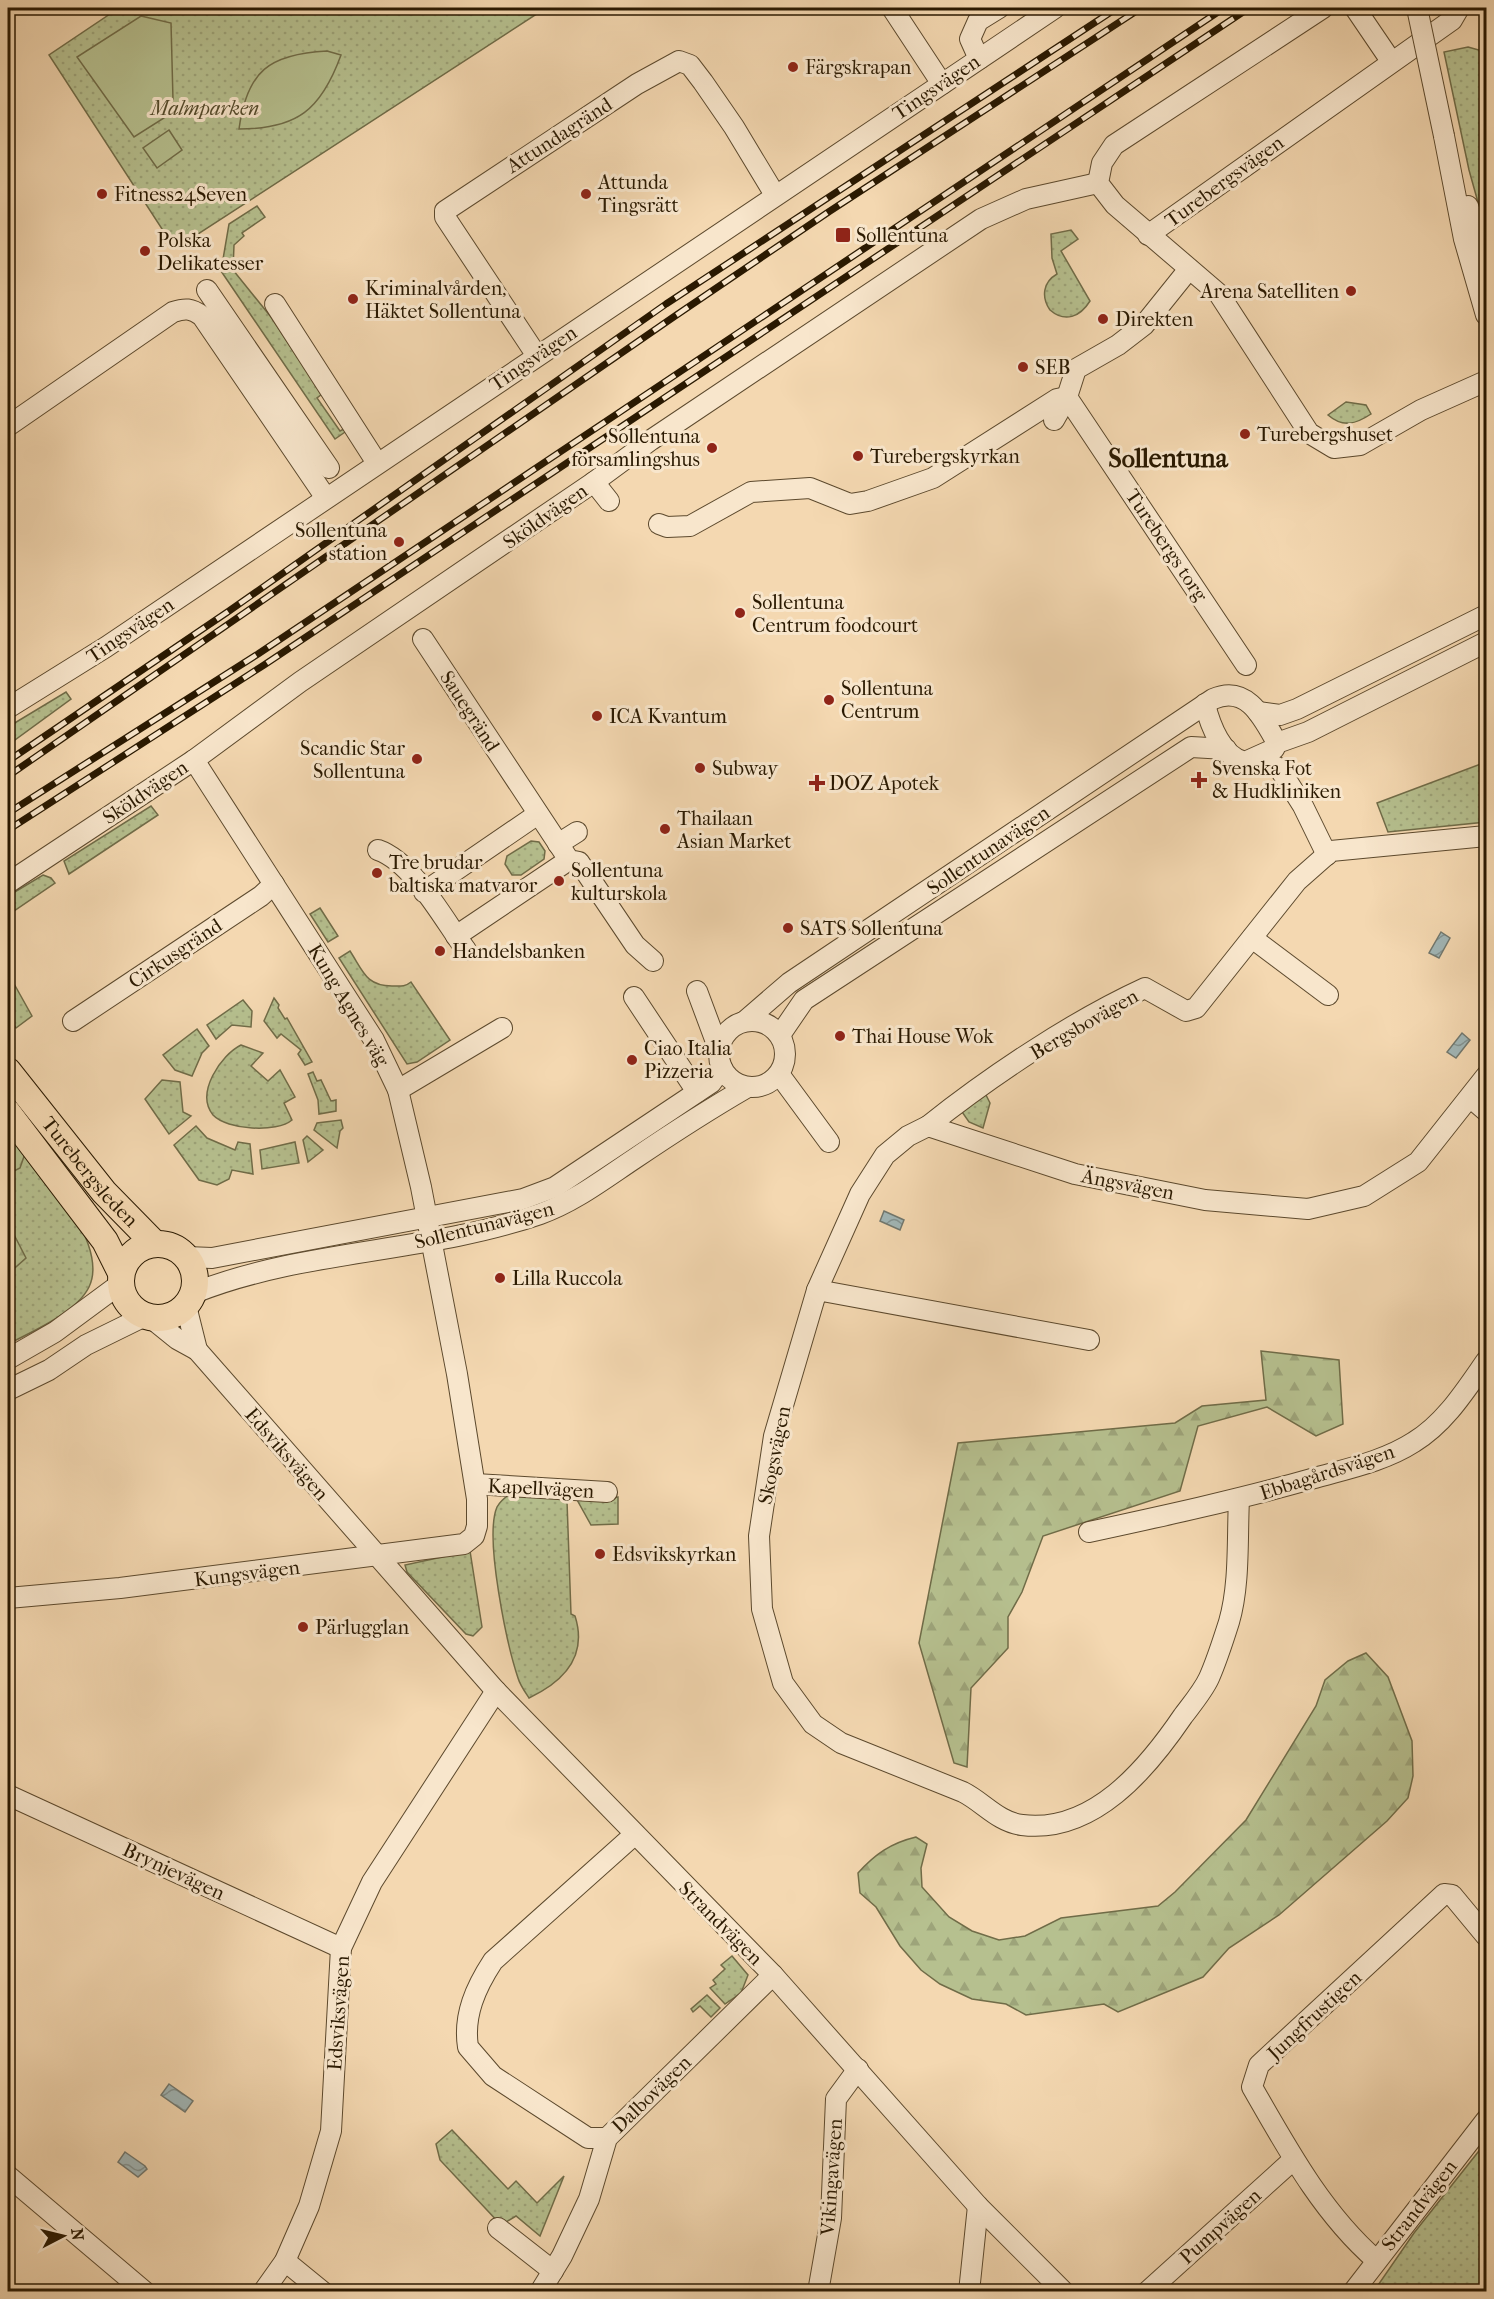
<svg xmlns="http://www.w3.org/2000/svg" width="1494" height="2299" font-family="'IM FELL French Canon',serif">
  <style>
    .grass { fill: url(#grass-dots); stroke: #706c48; stroke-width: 1.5 }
    .forest { fill: url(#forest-firs); stroke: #706c48; stroke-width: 1.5 }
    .pitch { fill: #b6c08f; stroke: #706c48; stroke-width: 1.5 }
    .water { fill: url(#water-waves); stroke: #71786f; stroke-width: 1.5 }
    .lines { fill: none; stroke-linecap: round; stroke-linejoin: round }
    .minor-casing { stroke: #5c492d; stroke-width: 22 }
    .major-casing { stroke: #2a1901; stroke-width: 28 }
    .minor { stroke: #f8e6cc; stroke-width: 20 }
    .major { stroke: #f4d8b1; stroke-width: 26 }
    .rail-casing { stroke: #2a1901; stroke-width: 7 }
    .rail { stroke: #f8e6cc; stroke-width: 4.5; stroke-dasharray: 14; stroke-linecap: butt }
    .minor-bridge-casing { stroke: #5c492d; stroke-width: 22; stroke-linecap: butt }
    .minor-bridge { stroke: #f8e6cc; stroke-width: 20 }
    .poi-dot { fill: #8f2418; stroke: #f8e6cc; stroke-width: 2 }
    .labels { text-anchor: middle; stroke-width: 6; stroke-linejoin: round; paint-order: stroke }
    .poi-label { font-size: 20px; fill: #2a1901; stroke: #f8e6cc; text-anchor: start }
    .street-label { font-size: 20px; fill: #2a1901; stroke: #f8e6cc }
    .park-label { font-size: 20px; font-style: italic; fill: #544b2c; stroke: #f8e6cc }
    .district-label { font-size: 26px; font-weight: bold; fill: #2a1901; stroke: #f8e6cc }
  </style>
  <defs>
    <pattern id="grass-dots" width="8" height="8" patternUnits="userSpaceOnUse" patternTransform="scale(1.5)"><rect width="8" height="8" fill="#b6c08f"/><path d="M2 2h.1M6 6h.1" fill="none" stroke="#9da47a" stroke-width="1.8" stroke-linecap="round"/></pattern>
    <pattern id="forest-firs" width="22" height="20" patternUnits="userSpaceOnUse" patternTransform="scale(1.5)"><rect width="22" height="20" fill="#b6c08f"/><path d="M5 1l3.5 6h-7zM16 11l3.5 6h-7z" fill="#9da47a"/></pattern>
    <pattern id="water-waves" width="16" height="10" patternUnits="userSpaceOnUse" patternTransform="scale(1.5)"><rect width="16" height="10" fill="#a1b7b8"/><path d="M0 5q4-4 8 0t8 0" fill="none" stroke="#839493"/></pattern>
  </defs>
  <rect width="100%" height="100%" fill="#f4d8b1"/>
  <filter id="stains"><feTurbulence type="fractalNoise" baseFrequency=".00333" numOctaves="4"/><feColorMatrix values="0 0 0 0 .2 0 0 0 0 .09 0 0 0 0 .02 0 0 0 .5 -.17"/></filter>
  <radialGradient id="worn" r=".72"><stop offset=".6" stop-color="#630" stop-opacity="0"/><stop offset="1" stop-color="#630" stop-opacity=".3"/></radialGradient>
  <g class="grass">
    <path d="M119,8h427l-371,241 -126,-194z"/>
    <path d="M1468,47l18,5v179l-17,-61 -25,-118z"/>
    <path d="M257,206l8,11 -23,16 2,3 -10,9 -1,25 38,47 51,77 -5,4 23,33 6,-3 2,2 -13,9 -114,-168 8,-47z"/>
    <path d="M1071,230l7,9 -17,12 29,50c-10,16 -25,22 -40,9 -9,-13 -7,-28 7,-36l-5,-16 -1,-24z"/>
    <path d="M1346,402l20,3 5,9c-15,10 -28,14 -43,1z"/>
    <path d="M66,692l5,7 -63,46v-18z"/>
    <path d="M1486,762v60l-98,10 -11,-29z"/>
    <path d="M151,806l7,9 -89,59 -5,-13z"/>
    <path d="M531,841l8,1 6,9 -1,8 -23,16h-9l-7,-11 2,-8z"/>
    <path d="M43,875l8,3 4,5 -47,32v-19z"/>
    <path d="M320,908l18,28 -10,6 -18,-28z"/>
    <path d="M350,951c13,20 16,35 42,35 8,0 13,1 19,-4l39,58 -33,22 -10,2 -68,-106z"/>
    <path d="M8,973l24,43 -16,12 -8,-12z"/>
    <path d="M274,998l5,7 -1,3 7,11 2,-1 25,44 -7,3 -7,-11 3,-4 -20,-16 -4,4 -13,-17z"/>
    <path d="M243,1000l9,11 -1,16 -19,-2 -16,14 -9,-14z"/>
    <path d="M197,1029l12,17 -7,7 -10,23 -17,-6 -12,-15z"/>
    <path d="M241,1045l22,8 -12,13 17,15 12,-11 15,27 -11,6 8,17c-15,13 -65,10 -79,-5 -18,-22 8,-60 28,-70z"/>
    <path d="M313,1072l4,9 4,-1 10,21 5,-1v11l-17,3 -1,-14 -10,-26z"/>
    <path d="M162,1080l18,2 3,30 8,4 -22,18 -24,-35z"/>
    <path d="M985,1093l5,10 -7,25 -14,-6 -9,-13z"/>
    <path d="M341,1120l2,8 -3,3 -3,17 -23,-18 3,-7z"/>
    <path d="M8,1126c26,33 103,116 81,161 -12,25 -57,45 -81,57z"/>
    <path d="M196,1126l11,12 28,12 3,-8 12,2 3,30 -21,-4 -3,9 -12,6 -18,-5 -25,-35z"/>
    <path d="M307,1136l16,14 -15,12 -5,-22z"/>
    <path d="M295,1142l4,21 -37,6 -2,-19z"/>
    <path d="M510,1494l53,3 4,4 4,113 4,2c13,41 -12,66 -46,82 -4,-6 -9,-13 -11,-20 -11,-33 -34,-141 -21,-171 3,-6 7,-9 13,-13z"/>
    <path d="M618,1497v27l-27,1 -15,-27z"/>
    <path d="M470,1551l12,76 -9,9 -7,-2 -59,-62 -2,-7z"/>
    <path d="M732,1956l16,19 -7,18 -16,11 -15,-16 6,-4 -3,-4 12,-11 -4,-4z"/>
    <path d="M707,1995l13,13 -9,9 -11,-11 -7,6 -2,-3z"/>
    <path d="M452,2130l56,59 8,-8 21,22 27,-27 -24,60 -24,-20 -15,9 -61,-65 -4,-16z"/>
    <path d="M1486,2142v149h-112l40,-58z"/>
  </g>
  <g class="forest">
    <path d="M8,1126l19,22 -7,20 -12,6z"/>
    <path d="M8,1223l18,35 -18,16z"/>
    <path d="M1261,1351l78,9 4,64 -27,12 -49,-29 -69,19 -18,65 -137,45 -21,56 -14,25v31l-37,40 -4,79 -13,-4 -35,-120 39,-200 217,-20 27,-17 64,-6z"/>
    <path d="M1366,1653l22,24 24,64 1,35 -5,22 -21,23 -108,94 -50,33 -26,29 -85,35 -14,-8 -78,11 -20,-11 -34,-5 -32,-15 -19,-14 -21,-24 -24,-39 -16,-14 -2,-20c17,-19 33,-30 58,-36l11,7 -6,24 1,19 27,30 23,14 27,9 26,-4 36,-18 97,-12 17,-14 71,-72 70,-114 9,-26 23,-19z"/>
  </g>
  <g class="pitch">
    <path d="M141,16l30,7 2,77 -9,18 -30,19 -57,-80z"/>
    <path d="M327,51l14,4c-20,55 -44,74 -102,74 8,-58 30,-75 88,-78z"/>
    <path d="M169,130l13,20 -25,18 -14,-20z"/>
  </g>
  <g class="water">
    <path d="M1441,932l9,6 -11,20 -10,-5z"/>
    <path d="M1462,1033l8,7 -14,18 -9,-6z"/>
    <path d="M884,1211l20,9 -4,10 -20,-9z"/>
    <path d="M169,2084l24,17 -8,11 -24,-17z"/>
    <path d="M125,2152l20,14 2,3 -9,8 -20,-15z"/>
  </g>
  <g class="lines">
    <defs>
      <g id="minor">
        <path d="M892,8l50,76"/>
        <path d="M1323,8l-209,137 -12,18 -4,20 17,22 104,89 90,139 25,15 26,-3 61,-35 65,-29"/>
        <path d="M1355,8l36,53"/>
        <path d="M979,59l-9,-20 8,-18 21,-13"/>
        <path d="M1444,136l20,103 22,76"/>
        <path d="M1468,206l18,54"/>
        <path d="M1148,235l304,-215 7,-12"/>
        <path d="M207,290l122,178"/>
        <path d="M275,304l102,159"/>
        <path d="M537,356l-92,-139v-6l192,-127 42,-23 11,4 13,17 31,45 41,68"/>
        <path d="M1067,397l179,268"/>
        <path d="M1054,420l13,-23 9,-28 42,-24 26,-20 45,-56"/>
        <path d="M8,426l165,-114c12,-4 18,-4 29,4l124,182"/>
        <path d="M594,482l15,19"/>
        <path d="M659,524l8,3 23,-1 61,-34 59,-4 40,16 18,-3 65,-23 124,-79 10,-2"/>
        <path d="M423,639l146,221 10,2 56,83 18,16"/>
        <path d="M1205,704c5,21 17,53 40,58l29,-13 3,-6 31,-11 178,-90"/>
        <path d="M8,708l98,-61 949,-639"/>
        <path d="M1258,712l22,3 17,-6 189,-94"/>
        <path d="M1257,758l22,10 24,38 24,49"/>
        <path d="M558,844l19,-12"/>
        <path d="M378,850c35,12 66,70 88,100"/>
        <path d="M8,883l186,-123 106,-78 294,-200 57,-42 330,-221 45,-20 72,-16"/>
        <path d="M424,892l114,-78"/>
        <path d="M456,936l113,-76"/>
        <path d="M1252,938l76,57"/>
        <path d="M697,991l22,59"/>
        <path d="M634,997l63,95"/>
        <circle cx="752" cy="1054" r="33"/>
        <path d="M73,1021l188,-125 13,-12"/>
        <path d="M745,1021l44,-38 424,-284c34,-15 50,19 64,44"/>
        <path d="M780,1035l24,-35 387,-253 35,2"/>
        <path d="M779,1074l50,68"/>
        <path d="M398,1090l104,-62"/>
        <path d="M1471,1098l15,13"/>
        <path d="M928,1126c63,-50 145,-105 217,-138l41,23 10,-3 101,-127 34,-30 155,-15"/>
        <path d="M187,1257l25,1 311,-59 32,-12 156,-104 11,-15"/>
        <path d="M817,1290l43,-96 25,-39 23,-19 20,-10 147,48 130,26 103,9 56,-13 54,-34 68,-86"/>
        <path d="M194,1293c110,-44 234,-40 346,-79 34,-12 64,-35 94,-55 37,-25 74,-49 112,-71"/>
        <path d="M186,1306l11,44"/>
        <path d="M151,1318l26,21 20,11 299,341 277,284 205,231 86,86"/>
        <path d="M1089,1340l-272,-50 -43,146 -15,100 3,73 21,74 30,41 28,19 122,49c20,10 35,30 59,33 71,9 125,-56 161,-109 9,-12 20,-25 26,-38 8,-18 14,-37 20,-56 11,-38 8,-83 10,-123"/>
        <path d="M8,1359l47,-27 65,-48"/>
        <path d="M8,1390l41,-20 37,-25 59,-29"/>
        <path d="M475,1484l132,8"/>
        <path d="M1089,1532c74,-16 148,-32 222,-53 34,-10 72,-17 103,-37 31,-19 51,-51 72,-81"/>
        <path d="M8,1598l112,-10 344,-44 10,-8 3,-10v-27l-20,-125 -36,-187 -23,-97 -24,-50 -180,-280"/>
        <path d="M8,1795l333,153"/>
        <path d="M607,2138h-19l-95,-62 -25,-29c-5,-32 8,-60 25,-86l141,-126"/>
        <path d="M8,2176l137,116"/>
        <path d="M498,2228l55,43"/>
        <path d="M1376,2260c-54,-47 -89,-112 -124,-173l7,-22 185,-171 8,1 34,41"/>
        <path d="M285,2261l38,31"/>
        <path d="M263,2292l22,-31 24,-55 22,-75 10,-183 31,-66 124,-191"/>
        <path d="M540,2292l22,-36 27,-57 18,-61 166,-163"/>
        <path d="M818,2292l13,-74 5,-119 22,-30"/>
        <path d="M969,2292l9,-86"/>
        <path d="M1147,2292l146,-132"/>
        <path d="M1353,2292l133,-172"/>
      </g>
      <g id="major">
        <path id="s1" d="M8,1071l96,121 50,51"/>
        <path d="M8,1113l97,128 16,32"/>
        <circle cx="158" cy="1281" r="37"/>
      </g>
    </defs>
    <use href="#minor" class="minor-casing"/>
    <use href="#major" class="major-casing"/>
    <use href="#minor" class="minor"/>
    <use href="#major" class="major"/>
    <defs>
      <g id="rail">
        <path d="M8,761l221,-150 437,-307 451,-296"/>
        <path d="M8,776l667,-460 155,-105 311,-203"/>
        <path d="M8,813l250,-159 966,-646"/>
        <path d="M8,830l256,-165 985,-657"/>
      </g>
    </defs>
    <use href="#rail" class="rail-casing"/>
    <use href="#rail" class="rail"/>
    <defs>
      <path id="minor-bridge" d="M1417,8l27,128"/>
    </defs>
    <use href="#minor-bridge" class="minor-bridge-casing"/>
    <use href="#minor-bridge" class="minor-bridge"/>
  </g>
  <g class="poi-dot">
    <circle cx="793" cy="67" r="6"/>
    <circle cx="102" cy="194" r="6"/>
    <circle cx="586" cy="194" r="6"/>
    <rect x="835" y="227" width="16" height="16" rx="3"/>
    <circle cx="145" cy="251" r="6"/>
    <circle cx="1351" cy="291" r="6"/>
    <circle cx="353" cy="299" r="6"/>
    <circle cx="1103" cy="319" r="6"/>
    <circle cx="1023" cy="367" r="6"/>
    <circle cx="1245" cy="434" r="6"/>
    <circle cx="712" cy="448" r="6"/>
    <circle cx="858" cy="456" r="6"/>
    <circle cx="399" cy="542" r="6"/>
    <circle cx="740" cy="613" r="6"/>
    <circle cx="829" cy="700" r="6"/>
    <circle cx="597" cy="716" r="6"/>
    <circle cx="417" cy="759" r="6"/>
    <circle cx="700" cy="768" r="6"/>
    <path d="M1196 771h6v6h6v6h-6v6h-6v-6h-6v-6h6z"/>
    <path d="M814 774h6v6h6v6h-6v6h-6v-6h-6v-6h6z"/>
    <circle cx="665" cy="829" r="6"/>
    <circle cx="377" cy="873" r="6"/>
    <circle cx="559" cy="881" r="6"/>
    <circle cx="788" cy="928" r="6"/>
    <circle cx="440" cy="951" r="6"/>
    <circle cx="840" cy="1036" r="6"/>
    <circle cx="632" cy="1060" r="6"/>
    <circle cx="500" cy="1278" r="6"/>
    <circle cx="600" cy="1554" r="6"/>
    <circle cx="303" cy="1627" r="6"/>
  </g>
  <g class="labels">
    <g class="poi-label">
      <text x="805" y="74">Färgskrapan</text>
      <text x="598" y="189">Attunda<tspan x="598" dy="23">Tingsrätt</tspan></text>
      <text x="114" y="201">Fitness24Seven</text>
      <text x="856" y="242">Sollentuna</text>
      <text x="157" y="247">Polska<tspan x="157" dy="23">Delikatesser</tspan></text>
      <text x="365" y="295">Kriminalvården,<tspan x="365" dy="23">Häktet Sollentuna</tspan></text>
      <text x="1339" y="298" text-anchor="end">Arena Satelliten</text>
      <text x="1115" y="326">Direkten</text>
      <text x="1035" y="374">SEB</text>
      <text x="1257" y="441">Turebergshuset</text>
      <text x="700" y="443" text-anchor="end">Sollentuna<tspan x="700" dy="23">församlingshus</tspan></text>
      <text x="870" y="463">Turebergskyrkan</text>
      <text x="387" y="537" text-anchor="end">Sollentuna<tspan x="387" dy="23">station</tspan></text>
      <text x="752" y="609">Sollentuna<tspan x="752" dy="23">Centrum foodcourt</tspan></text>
      <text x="841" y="695">Sollentuna<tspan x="841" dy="23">Centrum</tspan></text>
      <text x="609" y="723">ICA Kvantum</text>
      <text x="405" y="755" text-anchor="end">Scandic Star<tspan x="405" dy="23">Sollentuna</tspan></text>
      <text x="712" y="775">Subway</text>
      <text x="1212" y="775">Svenska Fot<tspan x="1212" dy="23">&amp; Hudkliniken</tspan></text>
      <text x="829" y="790">DOZ Apotek</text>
      <text x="677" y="825">Thailaan<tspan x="677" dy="23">Asian Market</tspan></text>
      <text x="389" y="869">Tre brudar<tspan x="389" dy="23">baltiska matvaror</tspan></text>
      <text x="571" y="877">Sollentuna<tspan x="571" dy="23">kulturskola</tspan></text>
      <text x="800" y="935">SATS Sollentuna</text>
      <text x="452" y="958">Handelsbanken</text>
      <text x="852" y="1043">Thai House Wok</text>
      <text x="644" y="1055">Ciao Italia<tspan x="644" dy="23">Pizzeria</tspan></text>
      <text x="512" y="1285">Lilla Ruccola</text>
      <text x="612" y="1561">Edsvikskyrkan</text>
      <text x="315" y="1634">Pärlugglan</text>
    </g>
    <g class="street-label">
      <text transform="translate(936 87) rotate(-34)" y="7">Tingsvägen</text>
      <text transform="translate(559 135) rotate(-33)" y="7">Attundagränd</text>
      <text transform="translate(1224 181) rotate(-36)" y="7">Turebergsvägen</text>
      <text transform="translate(533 358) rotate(-34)" y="7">Tingsvägen</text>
      <text transform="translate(545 516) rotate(-35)" y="7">Sköldvägen</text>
      <text transform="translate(1167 545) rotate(56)" y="7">Turebergs torg</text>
      <text transform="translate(130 630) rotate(-34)" y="7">Tingsvägen</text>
      <text transform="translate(470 711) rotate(57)" y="7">Sauegränd</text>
      <text transform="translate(145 792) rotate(-34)" y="7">Sköldvägen</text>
      <text transform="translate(988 850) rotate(-34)" y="7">Sollentunavägen</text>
      <text transform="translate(175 953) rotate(-34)" y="7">Cirkusgränd</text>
      <text transform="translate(349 1005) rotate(59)" y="7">Kung Agnes väg</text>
      <text transform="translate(1084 1024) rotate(-30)" y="7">Bergsbovägen</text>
      <text dy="7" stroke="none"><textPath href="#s1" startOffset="130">Turebergsleden</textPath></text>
      <text transform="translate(1128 1184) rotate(11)" y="7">Ängsvägen</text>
      <text transform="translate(484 1225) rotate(-14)" y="7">Sollentunavägen</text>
      <text transform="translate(287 1454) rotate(49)" y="7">Edsviksvägen</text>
      <text transform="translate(774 1455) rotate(-79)" y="7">Skogsvägen</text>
      <text transform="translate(1327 1472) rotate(-18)" y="7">Ebbagårdsvägen</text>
      <text transform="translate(541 1488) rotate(3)" y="7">Kapellvägen</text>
      <text transform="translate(247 1573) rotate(-7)" y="7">Kungsvägen</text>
      <text transform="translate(174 1871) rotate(25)" y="7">Brynjevägen</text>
      <text transform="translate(721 1923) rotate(45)" y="7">Strandvägen</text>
      <text transform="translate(338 2013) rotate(-86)" y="7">Edsviksvägen</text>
      <text transform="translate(1314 2015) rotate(-43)" y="7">Jungfrustigen</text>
      <text transform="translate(651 2094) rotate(-44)" y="7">Dalbovägen</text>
      <text transform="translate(831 2177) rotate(-86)" y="7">Vikingavägen</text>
      <text transform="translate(1419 2205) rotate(-52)" y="7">Strandvägen</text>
      <text transform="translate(1220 2226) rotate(-42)" y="7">Pumpvägen</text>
    </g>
    <g class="park-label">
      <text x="205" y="115">Malmparken</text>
    </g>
    <g class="district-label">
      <text x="1168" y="467">Sollentuna</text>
    </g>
  </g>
  <rect width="1494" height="2299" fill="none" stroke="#f4d8b1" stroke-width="30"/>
  <rect x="9" y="9" width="1476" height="2281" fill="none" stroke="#2a1901" stroke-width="3"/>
  <rect x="15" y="15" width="1464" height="2269" fill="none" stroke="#2a1901" stroke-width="1.5"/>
  <g transform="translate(63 2236) rotate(83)" stroke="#f8e6cc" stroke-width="4.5" paint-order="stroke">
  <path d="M0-4.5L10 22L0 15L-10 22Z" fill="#2a1901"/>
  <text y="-9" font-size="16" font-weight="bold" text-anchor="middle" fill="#2a1901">N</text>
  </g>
  <rect width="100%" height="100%" filter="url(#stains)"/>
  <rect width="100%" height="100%" fill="url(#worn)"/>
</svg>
